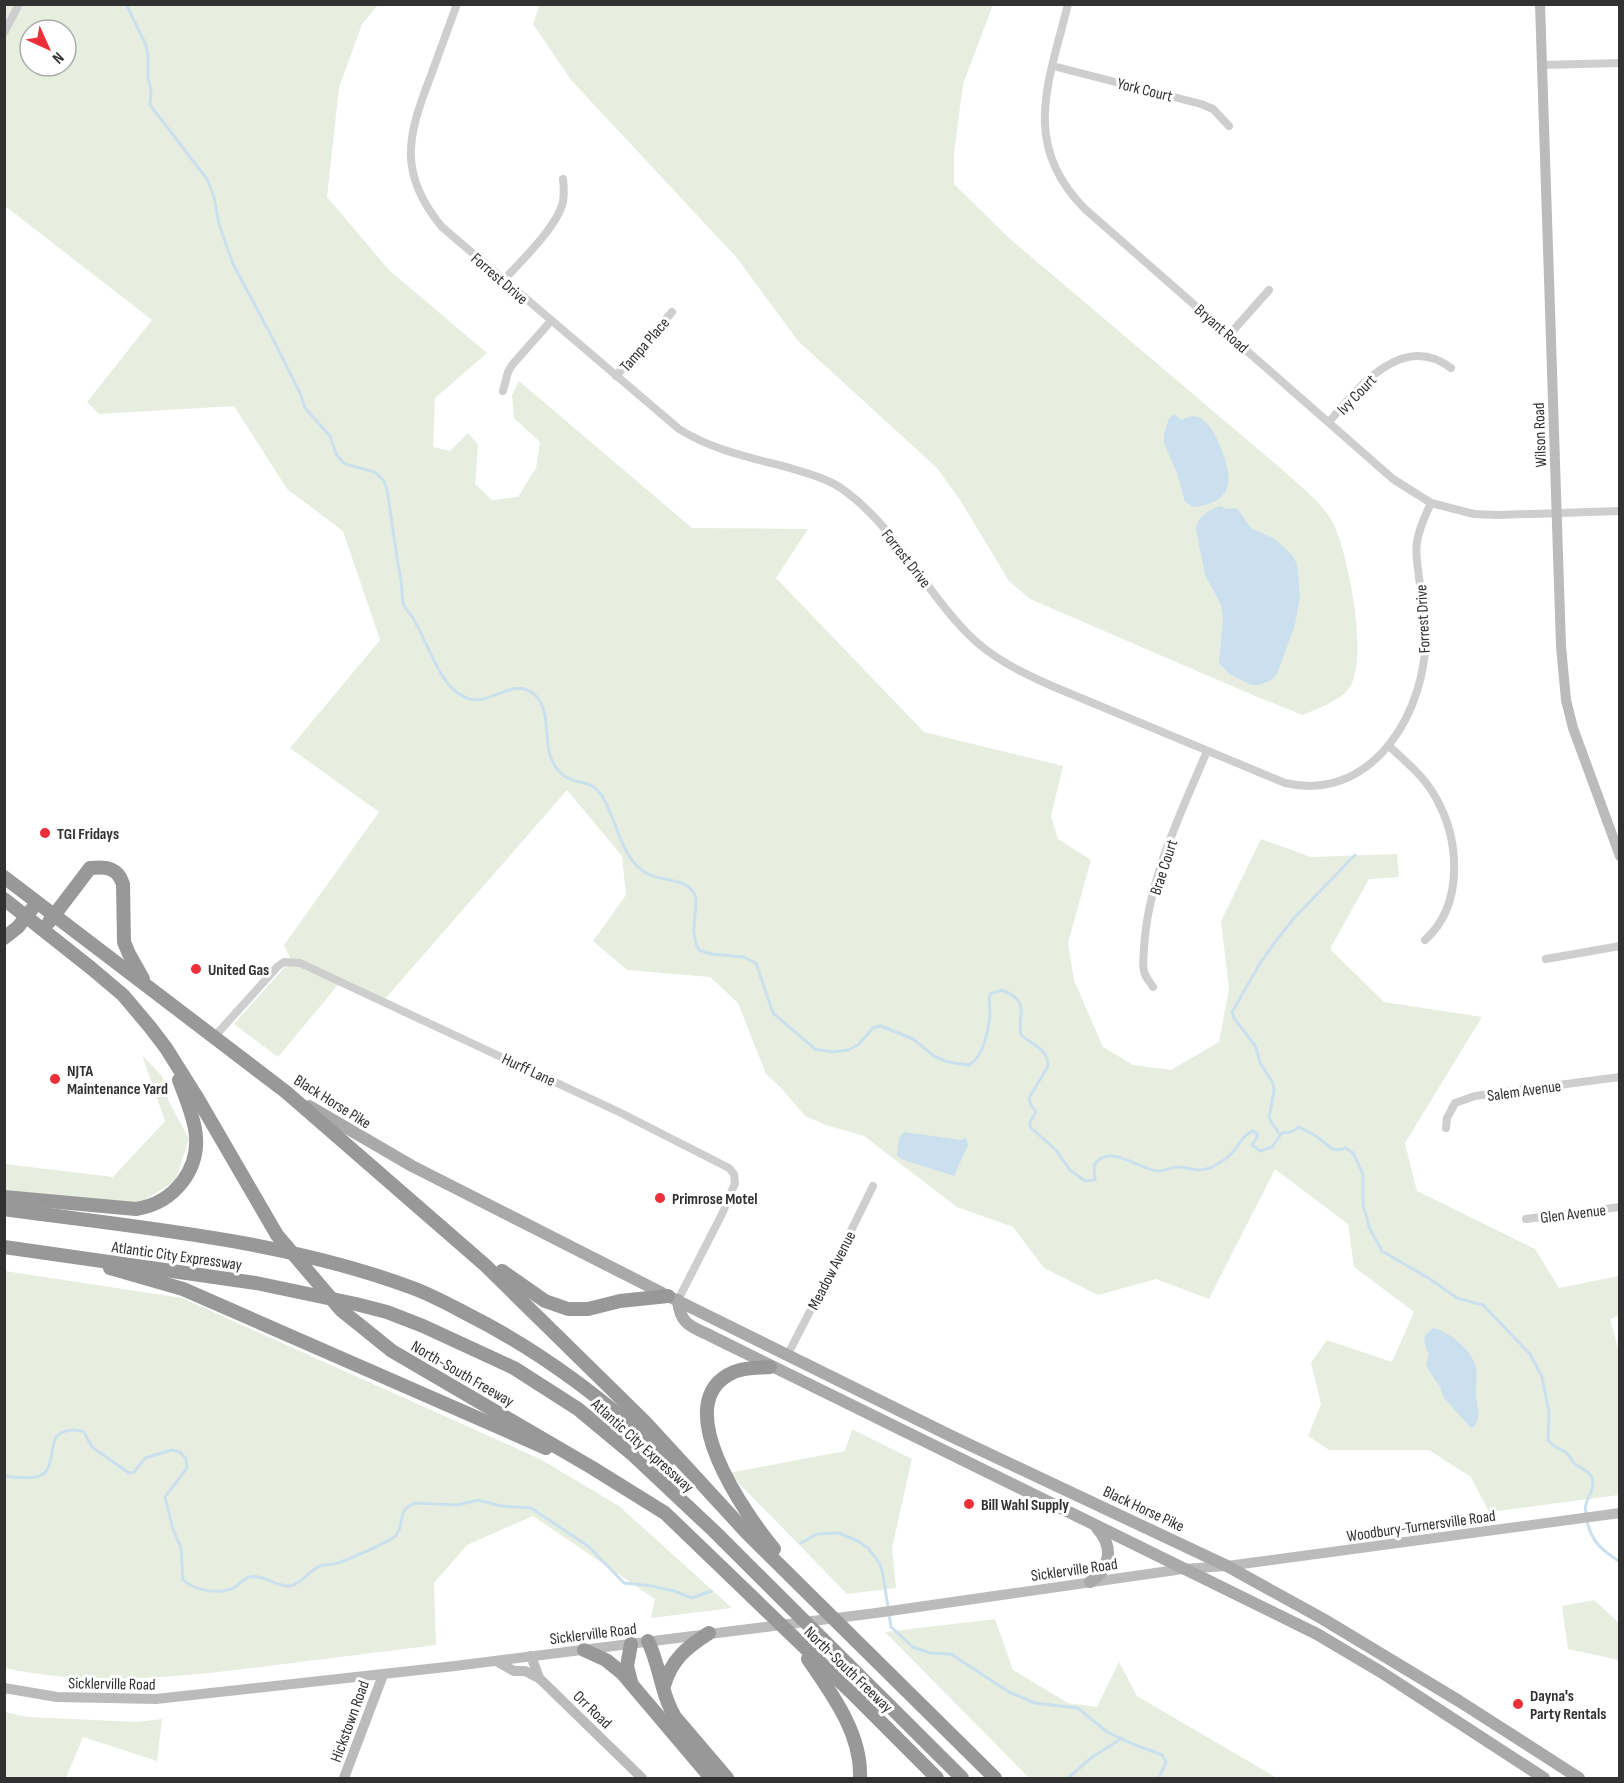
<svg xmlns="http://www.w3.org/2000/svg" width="1624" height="1783" font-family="'Sofia Sans Condensed',sans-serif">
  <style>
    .green { fill: #e7eedf; fill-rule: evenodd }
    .water { fill: #cbe0ee }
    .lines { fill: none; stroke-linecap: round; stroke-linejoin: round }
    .stream { stroke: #cbe0ee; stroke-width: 3 }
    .street { stroke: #cecece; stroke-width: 8 }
    .secondary { stroke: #bbb; stroke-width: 10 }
    .primary { stroke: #a9a9a9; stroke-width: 12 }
    .highway { stroke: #989898; stroke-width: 14 }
    .poi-dot { fill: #ec2f38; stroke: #fff; stroke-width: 2 }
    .labels { text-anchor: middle; stroke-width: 6; stroke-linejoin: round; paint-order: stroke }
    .street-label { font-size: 16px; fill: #313131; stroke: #fff }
    .poi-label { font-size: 16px; font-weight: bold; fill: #313131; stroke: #fff; text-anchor: start }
  </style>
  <rect width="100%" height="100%" fill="#fff"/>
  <g class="green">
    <path d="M540,4l453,1 -30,79 -9,70v30l55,54 276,234c16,15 36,30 47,49 16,29 39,145 15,170 -12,12 -29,17 -44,24l-48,-19 -225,-97 -21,-18 -49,-81 -23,-32 -139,-127 -61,-83 -166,-178 -38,-56z"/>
    <path d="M4,5h374l-16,19 -23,64 -12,109 63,74 97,82 -52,45 -2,49 17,4 18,-18 10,12 -3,39 17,16 26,-3 18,-29 4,-26 -26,-24 -2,-23 7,-14 173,147 116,1 -32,49 148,154 139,34 -12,50 7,23 33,21 -23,83 6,37 29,67 30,18 38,5 48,-28 10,-53 -8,-68 40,-82 50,18 86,-3 2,23 -30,2 -39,70 54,53 98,15 -77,126 12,48 118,58 24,39 60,-12v40l-9,3 9,32v144l-130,17 -18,-35 -42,-27h-100l-21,-14 13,-32 -10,-41 16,-23 65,22 22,-50 -60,-45 -6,-43 -73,-55 -66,130 -53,-20 -58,16 -54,-27 -31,-41 -56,-20 -93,-71 -38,-11 -21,-9 -23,-27 -16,-15 -28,-71 -28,-26 -83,-7 -34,-29 33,-46 -4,-39 -55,-66 -183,210 -42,-20 -64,77 -44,-33 57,-64 -7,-15 95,-133 -89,-64 90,-108 -37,-109 -56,-42 -53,-83 -135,8 -12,-12 65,-82 -147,-114zM30,30h36v36h-36z"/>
    <path d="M142,1055l19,20 7,13 -5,2 26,49 -14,42 -34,21 2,8 -138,-20v-26l108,13 52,-56z"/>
    <path d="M5,1271l177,27 358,161 79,47 113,102 -81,10 4,-19 -122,-83 -66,29 -33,38 2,62c-56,7 -112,14 -168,21 -87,11 -177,21 -263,2z"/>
    <path d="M852,1429l60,30 -20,89 4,40 -49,6 -118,-121 116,-22z"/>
    <path d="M1594,1600l25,23v37l-51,-11 -6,-43z"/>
    <path d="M995,1619l18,51 55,33 29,4 22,-45 18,34 140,82h-248l-144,-146z"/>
    <path d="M5,1712l22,5 110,5 25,-3 -5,42 -74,-24 -17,41h-61z"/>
  </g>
  <g class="water">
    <path d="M1174,414l7,6c6,-3 15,-6 21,-1 10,7 16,21 20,32 12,31 10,52 -29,56l-8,-5 -8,-29 -13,-30v-9l5,-16z"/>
    <path d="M1219,506l9,3 9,-1 14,20 24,11 17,16 5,9 3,32 -5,29 -18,49 -5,6 -13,5h-8l-22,-11 -10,-11 4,-44 -2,-14 -16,-30 -9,-46c2,-13 12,-18 23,-23z"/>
    <path d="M904,1132l57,8 5,-2 2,7 -14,31 -53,-17 -4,-4 2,-17z"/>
    <path d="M1434,1328c16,4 39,23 42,40 2,9 -1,19 0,28 1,11 6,21 -2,31l-3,1 -27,-30 -4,-11 -12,-18 -2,-5 3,-10c-6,-11 -8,-19 5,-26z"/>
  </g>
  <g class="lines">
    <g class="stream">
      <path d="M126,4l20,41 2,10v22l3,13 -1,15 57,74 7,18 5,27 14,40 40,75 27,54 5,15 25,28 6,18 5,6 4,4 30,8 9,9 3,9c5,30 8,60 14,90 1,8 1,16 2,23 2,6 7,10 10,15 12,20 23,53 37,68 5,6 12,10 19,13 21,6 45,-22 65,-5 21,19 5,55 24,76 14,17 30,7 42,23 18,25 19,66 48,81 15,8 35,3 46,19 7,11 -7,36 5,57l12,4 33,3 12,6 17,50 42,36 17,3 16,-2 10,-5 15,-17 8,-2 32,13 21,17 14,6 21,3c15,-9 20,-36 21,-52 0,-7 -2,-13 0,-19l12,-4c31,13 14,24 19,45 11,10 27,13 27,31l-19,32 2,7 5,7 -6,10v5l26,23 14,20 15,11 10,-1 -1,-15c15,-23 45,5 64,6 6,0 12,-3 18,-4 8,-1 15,3 23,3 11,0 24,-8 32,-16 8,-8 11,-19 22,-23l5,4 -6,10 8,6 12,-4 10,-14 9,-1 8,-5 17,9 15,12 7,2 8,-2 7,5 10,21v31l7,24 12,22 48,28 27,19 26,7 47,49 12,23 7,35 -1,28c5,7 9,7 16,11 5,3 6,7 9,11 6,6 19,9 20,20 1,12 -10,17 -7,32"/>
      <path d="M1280,1135l-11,-17 5,-27 -1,-8 -13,-20 -4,-16 -22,-29 -2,-6 27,-47 16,-23 20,-25 60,-62"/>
      <path d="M4,1476c14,1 40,7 45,-10 3,-9 3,-19 7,-29 6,-7 19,-9 28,-5l8,15 37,26 5,-1 11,-14 27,-8 8,2 6,7 1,9 -22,29 8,32 8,19 2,32c12,11 38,15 52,7 5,-3 9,-9 15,-10 13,-3 26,10 40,9 12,-2 19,-16 30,-20 5,-2 9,-1 14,-2 9,-2 52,-21 59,-26 14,-10 1,-29 23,-35l41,2 21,-5 23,6 30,2 57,38 36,37 28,3 22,5 18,7 19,-7"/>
      <path d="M1587,1521c5,22 15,29 33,41"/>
      <path d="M801,1543l16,-9 22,-1 19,8 10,7 12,16 3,11 8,52 22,20 17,6 21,1 58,38 26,11 43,5 29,24 26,12 29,11 4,7 -7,16"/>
      <path d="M1068,1778l23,-20 31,-20"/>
    </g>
    <g class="street">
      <path d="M457,4c-9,25 -18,49 -27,74 -23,59 -32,96 12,149l237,202c33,21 73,29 111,39 19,6 40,11 55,23 51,37 78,98 122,142 24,25 54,39 85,53l233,97c82,19 134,-60 140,-132 2,-24 -2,-49 -6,-73 -1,-12 -4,-24 -2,-36 2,-14 8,-26 14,-39"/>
      <path d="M1068,4c-19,78 -48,140 17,205l308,270 38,24 43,11 24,1 122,-4"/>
      <path d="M4,33l15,-29"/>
      <path d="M1542,65l78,-2"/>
      <path d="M1053,66l148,38 12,5 16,17"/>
      <path d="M503,281c18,-20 54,-54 60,-79 1,-8 1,-15 0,-23"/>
      <path d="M1229,335l40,-45"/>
      <path d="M616,376l56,-64"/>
      <path d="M503,391l5,-19 4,-7 38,-43"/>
      <path d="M1329,422c29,-34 73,-91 122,-54"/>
      <path d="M1389,746c17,16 36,31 47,52 24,43 28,107 -11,142"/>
      <path d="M1546,959l74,-13"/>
      <path d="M1153,987c-3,-5 -8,-10 -9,-16 -2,-7 0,-16 0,-23 4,-69 37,-135 63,-197"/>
      <path d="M215,1036l63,-70 6,-4 16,1 319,149 110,56 5,6 1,9 -13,31 -44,86"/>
      <path d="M1446,1128l1,-10 8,-15 20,-7 145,-19"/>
      <path d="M1526,1219l94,-12"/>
      <path d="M788,1354l53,-103 32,-65"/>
    </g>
    <g class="secondary">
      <path d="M1540,4l21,642 5,54 7,28 47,128"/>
      <path d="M531,1656l8,22 103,100"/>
      <path d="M496,1661l18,10h11l14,7"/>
      <path d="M4,1688l53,9 99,2 299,-33 421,-53 307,-44 44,-3 393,-53"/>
      <path d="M344,1778l39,-103"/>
    </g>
    <g class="primary">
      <path d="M309,1106l103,60 256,130 283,140 276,130 96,53 136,82 120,77"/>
      <path d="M678,1300c2,27 16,27 37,38l602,296 64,38 163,106"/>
      <path d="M1090,1582c21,-14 24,-35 7,-54"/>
    </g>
    <g class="highway">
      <path d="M4,877l282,215 199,173 160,157 102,111 248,245"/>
      <path d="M4,899l87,69 32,27 27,32 16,21 32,51 79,136 64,75 51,41 199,116 74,46 188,181 84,84"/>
      <path d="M49,922l41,-54c16,-2 28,0 33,16l1,58 5,12 14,25"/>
      <path d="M4,938l14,-11 14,-18"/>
      <path d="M4,1197l132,12c38,-6 66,-40 59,-80 -3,-17 -10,-33 -16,-49"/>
      <path d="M4,1209c136,19 276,30 406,78 20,7 38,17 57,27 76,38 140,88 202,145"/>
      <path d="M4,1247l252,36 100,21 31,8 36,14 91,42 64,41 53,44 83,78 248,247"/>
      <path d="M110,1268l73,21 363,159"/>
      <path d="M502,1271l43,30 23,8h20l32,-8 48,-5"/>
      <path d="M770,1367c-11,1 -25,0 -36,5 -69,29 12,143 40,177"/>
      <path d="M648,1641c12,25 13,53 27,76l52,61"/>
      <path d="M631,1644l-4,22 4,16"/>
      <path d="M584,1650l22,10 16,13 89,105"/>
      <path d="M808,1659c24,35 54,75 52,119"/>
      <path d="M664,1686c7,-26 23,-39 45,-53"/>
    </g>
  </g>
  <g class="poi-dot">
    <circle cx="45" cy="833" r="6"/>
    <circle cx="196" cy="969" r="6"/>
    <circle cx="55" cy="1079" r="6"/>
    <circle cx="660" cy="1198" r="6"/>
    <circle cx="969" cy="1504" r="6"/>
    <circle cx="1518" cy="1704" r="6"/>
  </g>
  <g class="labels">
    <g class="street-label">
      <text transform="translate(1145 89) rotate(14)" y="6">York Court</text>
      <text transform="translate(500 278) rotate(41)" y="6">Forrest Drive</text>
      <text transform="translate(1222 328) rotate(41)" y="6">Bryant Road</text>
      <text transform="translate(644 344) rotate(-49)" y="6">Tampa Place</text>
      <text transform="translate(1356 394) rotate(-46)" y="6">Ivy Court</text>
      <text transform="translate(1539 435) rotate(-92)" y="6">Wilson Road</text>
      <text transform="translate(907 558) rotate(52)" y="6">Forrest Drive</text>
      <text transform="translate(1422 619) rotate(-93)" y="6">Forrest Drive</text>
      <text transform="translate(1163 867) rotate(-72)" y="6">Brae Court</text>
      <text transform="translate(529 1069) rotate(25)" y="6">Hurff Lane</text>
      <text transform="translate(1524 1090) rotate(-8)" y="6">Salem Avenue</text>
      <text transform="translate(333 1101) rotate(32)" y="6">Black Horse Pike</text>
      <text transform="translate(1573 1213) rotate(-7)" y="6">Glen Avenue</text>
      <text transform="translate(177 1255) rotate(8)" y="6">Atlantic City Expressway</text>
      <text transform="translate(831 1270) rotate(-63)" y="6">Meadow Avenue</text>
      <text transform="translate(463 1373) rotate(30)" y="6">North-South Freeway</text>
      <text transform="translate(643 1445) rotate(42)" y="6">Atlantic City Expressway</text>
      <text transform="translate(1144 1508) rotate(25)" y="6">Black Horse Pike</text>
      <text transform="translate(1421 1525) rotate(-8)" y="6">Woodbury-Turnersville Road</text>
      <text transform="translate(1074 1569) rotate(-8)" y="6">Sicklerville Road</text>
      <text transform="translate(593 1633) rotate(-7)" y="6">Sicklerville Road</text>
      <text transform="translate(849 1669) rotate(44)" y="6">North-South Freeway</text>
      <text transform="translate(112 1683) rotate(1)" y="6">Sicklerville Road</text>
      <text transform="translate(593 1709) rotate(44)" y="6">Orr Road</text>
      <text transform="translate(349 1721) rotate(-70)" y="6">Hickstown Road</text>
    </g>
    <g class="poi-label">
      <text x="57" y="839">TGI Fridays</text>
      <text x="208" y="975">United Gas</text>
      <text x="67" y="1076">NJTA<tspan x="67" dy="18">Maintenance Yard</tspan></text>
      <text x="672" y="1204">Primrose Motel</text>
      <text x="981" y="1510">Bill Wahl Supply</text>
      <text x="1530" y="1701">Dayna's<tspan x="1530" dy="18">Party Rentals</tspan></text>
    </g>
  </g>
  <rect width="1624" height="1783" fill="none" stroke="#313131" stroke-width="12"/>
  <g transform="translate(48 48) rotate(135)"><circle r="28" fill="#ffffff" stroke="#adadad" stroke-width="1.5"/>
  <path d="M0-4.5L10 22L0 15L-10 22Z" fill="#ec2f38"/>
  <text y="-9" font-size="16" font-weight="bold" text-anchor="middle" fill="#313131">N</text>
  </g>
</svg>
